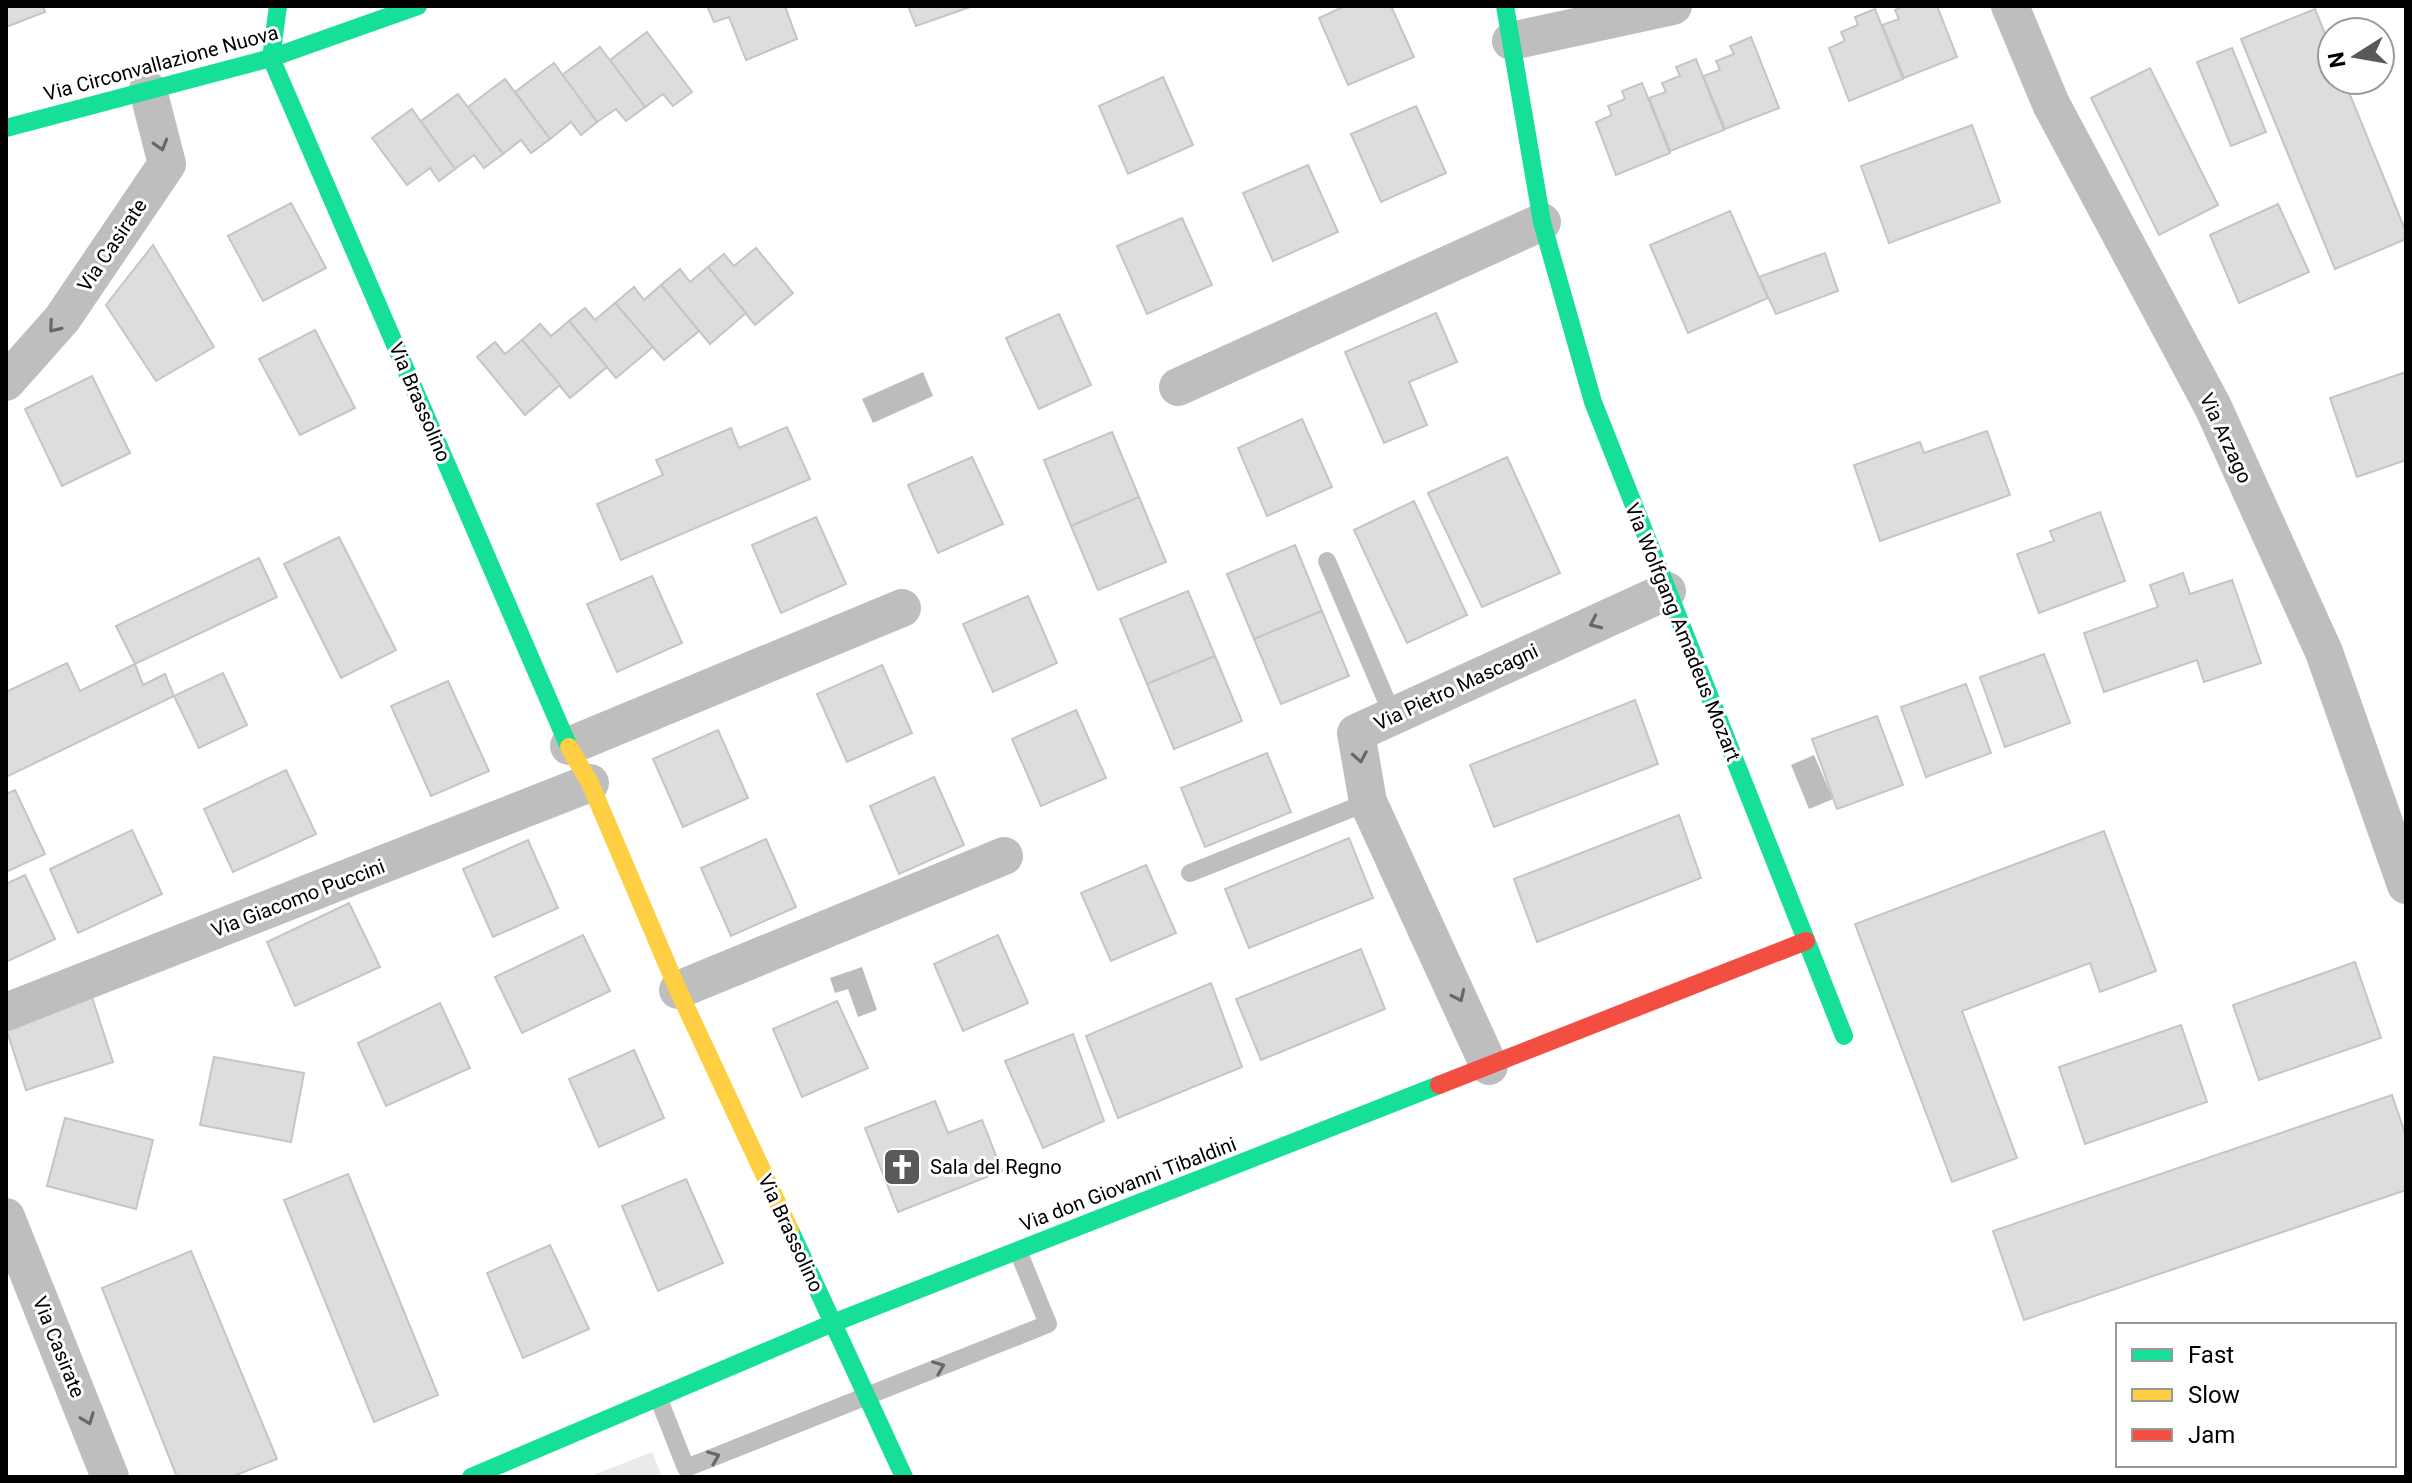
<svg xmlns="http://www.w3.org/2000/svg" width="2412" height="1483" font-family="Roboto,sans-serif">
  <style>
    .green { fill: #eaeaea }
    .water { fill: #bcbcbc }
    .building { fill: #ddd; stroke: #c5c5c5; stroke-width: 2 }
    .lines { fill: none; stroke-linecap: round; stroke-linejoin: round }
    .lane { stroke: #bebebe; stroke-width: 18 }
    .street { stroke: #bebebe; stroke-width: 38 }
    .fast { stroke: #16e098; stroke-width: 18 }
    .slow { stroke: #ffcf43; stroke-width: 18 }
    .jam { stroke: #f24e42; stroke-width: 18 }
    .oneway { stroke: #686868 }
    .labels { text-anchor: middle; stroke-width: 6; stroke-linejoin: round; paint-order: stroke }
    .street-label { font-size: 20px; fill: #000; stroke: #fff }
    .poi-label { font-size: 20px; fill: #000; stroke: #fff; text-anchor: start }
  </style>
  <rect width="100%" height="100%" fill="#fff"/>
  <path class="green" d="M652,1452l10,25h-74l5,-2z"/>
  <g class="water">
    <path d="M923,372l10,24 -60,27 -11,-24z"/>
    <path d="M1814,755l19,44 -24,10 -18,-44z"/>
    <path d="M862,967l15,43 -19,7 -10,-28 -13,4 -5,-15z"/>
  </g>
  <g class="building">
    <path d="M6,6h37l2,6 -39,15z"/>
    <path d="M707,6h78l12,33 -51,21 -17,-43 -15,5z"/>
    <path d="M908,6h65l-57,20z"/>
    <path d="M1345,6h46l23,51 -66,28 -29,-67z"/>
    <path d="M1904,6h33l20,51 -53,21 -22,-53 17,-6 -4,-9z"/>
    <path d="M1875,9l28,70 -54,22 -20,-53 16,-7 -4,-9 17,-7 -3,-8z"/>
    <path d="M2315,9l17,42v29h12l62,152v7l-71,30 -94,-230z"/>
    <path d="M647,32l45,60 -19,14 -10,-12 -18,13 -35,-47z"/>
    <path d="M1751,37l28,71 -54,21 -22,-53 17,-6 -4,-9 18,-7 -4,-8z"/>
    <path d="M600,47l45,60 -19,14 -10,-12 -19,13 -35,-47z"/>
    <path d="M2232,48l34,84 -35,14 -34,-84z"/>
    <path d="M1696,59l28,71 -54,21 -21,-53 17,-6 -4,-9 18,-7 -4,-9z"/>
    <path d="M554,63l43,59 -16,13 -10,-13 -21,17 -35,-47z"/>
    <path d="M2150,68l68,137 -59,30 -68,-137z"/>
    <path d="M1163,77l30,68 -65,29 -29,-68z"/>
    <path d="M505,79l45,60 -19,14 -10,-13 -18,14 -35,-47z"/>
    <path d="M1642,83l28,70 -54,22 -20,-53 16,-7 -4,-9 17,-7 -3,-8z"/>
    <path d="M458,94l45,60 -19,14 -10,-13 -19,14 -34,-48z"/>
    <path d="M1416,106l30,67 -65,29 -30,-68z"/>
    <path d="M412,109l43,60 -16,12 -9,-13 -23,17 -35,-47z"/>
    <path d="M1972,125l28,77 -111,41 -28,-77z"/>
    <path d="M1308,165l30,67 -65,29 -30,-68z"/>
    <path d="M291,203l35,65 -63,33 -35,-65z"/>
    <path d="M2278,204l31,68 -70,31 -29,-68z"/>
    <path d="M1730,211l38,87 -80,35 -38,-88z"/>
    <path d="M1182,218l30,67 -65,29 -30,-68z"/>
    <path d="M153,245l61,102 -58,34 -50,-76z"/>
    <path d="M756,248l37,45 -38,32 -47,-58 16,-13 10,12z"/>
    <path d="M1825,253l13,38 -62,23 -17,-37z"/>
    <path d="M708,267l38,46 -36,31 -49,-59 19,-16 10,13z"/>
    <path d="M661,285l38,46 -35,29 -49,-57 19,-16 10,13z"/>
    <path d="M615,303l38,44 -37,31 -47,-57 16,-13 10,12z"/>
    <path d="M1436,313l21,49 -48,20 18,43 -43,18 -39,-91z"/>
    <path d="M1059,314l32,71 -52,24 -33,-71z"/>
    <path d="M569,321l38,46 -37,31 -48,-58 18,-16 11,12z"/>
    <path d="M315,330l40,78 -55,27 -41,-76z"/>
    <path d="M522,340l38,45 -35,30 -48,-58 18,-15 10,12z"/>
    <path d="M2406,372v88l-49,17 -27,-79z"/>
    <path d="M92,376l38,77 -68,33 -37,-77z"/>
    <path d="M1302,419l30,68 -65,29 -29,-68z"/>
    <path d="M787,427l23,52 -189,81 -24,-56 66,-29 -7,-15 75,-32 8,20z"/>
    <path d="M1987,431l23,64 -130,46 -26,-76 66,-23 4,11z"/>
    <path d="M1112,432l27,65 -68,29 -27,-66z"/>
    <path d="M972,457l31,67 -65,29 -30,-68z"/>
    <path d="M1507,457l53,116 -78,34 -54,-114z"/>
    <path d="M1139,497l27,65 -68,28 -27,-64z"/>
    <path d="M1414,501l53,114 -60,28 -53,-113z"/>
    <path d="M2100,512l25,69 -86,32 -22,-59 37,-13 -4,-10z"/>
    <path d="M816,517l30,67 -65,29 -29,-68z"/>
    <path d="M339,537l57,113 -55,28 -57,-114z"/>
    <path d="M1295,545l27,66 -68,28 -27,-65z"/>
    <path d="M259,558l18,39 -142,67 -19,-38z"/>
    <path d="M2183,573l7,21 42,-14 29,83 -57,19 -7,-22 -93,32 -20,-59 74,-26 -8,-22z"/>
    <path d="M652,576l30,67 -65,29 -30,-68z"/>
    <path d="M1188,591l27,65 -68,28 -27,-65z"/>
    <path d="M1028,596l29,67 -64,29 -30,-68z"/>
    <path d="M1322,611l27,65 -68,28 -27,-65z"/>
    <path d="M2044,654l26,69 -65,24 -25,-70z"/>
    <path d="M1215,656l27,65 -68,28 -27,-65z"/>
    <path d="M67,663l13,28 55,-27 8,21 22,-11 9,22 -168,81v-85z"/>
    <path d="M882,665l30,68 -65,29 -30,-68z"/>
    <path d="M223,673l24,52 -48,23 -25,-52z"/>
    <path d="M448,681l41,90 -58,25 -40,-90z"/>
    <path d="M1966,684l25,69 -65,24 -25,-70z"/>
    <path d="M1635,700l23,64 -164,63 -24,-62z"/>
    <path d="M1076,710l30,68 -65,28 -29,-67z"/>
    <path d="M1877,716l26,69 -66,24 -25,-70z"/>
    <path d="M718,730l30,68 -65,29 -30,-68z"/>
    <path d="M1267,753l24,59 -86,35 -24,-59z"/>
    <path d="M286,770l30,64 -83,38 -29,-63z"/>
    <path d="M934,777l30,68 -65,29 -29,-68z"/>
    <path d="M15,790l30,64 -39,18v-78z"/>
    <path d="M1679,815l22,63 -164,64 -23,-63z"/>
    <path d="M132,830l30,64 -84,39 -28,-64z"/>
    <path d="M2104,831l52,140 -56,21 -10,-29 -128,48 55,147 -65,24 -97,-258z"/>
    <path d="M1349,838l24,60 -124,50 -24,-59z"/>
    <path d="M766,839l30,68 -65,29 -30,-68z"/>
    <path d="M528,840l30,68 -65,29 -30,-68z"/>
    <path d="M1146,865l30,68 -65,28 -30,-68z"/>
    <path d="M25,875l30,64 -49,23v-78z"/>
    <path d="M349,903l31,64 -85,39 -28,-64z"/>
    <path d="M583,935l27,56 -88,42 -27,-56z"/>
    <path d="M998,935l30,68 -65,28 -29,-67z"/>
    <path d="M1361,949l24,60 -124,51 -25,-61z"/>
    <path d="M2355,962l26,76 -122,42 -26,-75z"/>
    <path d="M1211,983l31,84 -124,51 -32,-82z"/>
    <path d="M91,994l22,68 -87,28 -20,-62z"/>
    <path d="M837,1001l31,67 -66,29 -29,-68z"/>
    <path d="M440,1003l30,65 -84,38 -28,-63z"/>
    <path d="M2181,1025l26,77 -122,42 -26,-77z"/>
    <path d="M1073,1034l31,87 -61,27 -38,-87z"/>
    <path d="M634,1050l30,68 -65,29 -30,-68z"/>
    <path d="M214,1057l90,16 -13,69 -91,-17z"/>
    <path d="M2392,1095l14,41v54l-382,130 -31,-89z"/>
    <path d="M935,1101l13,32 34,-13 20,51 -104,41 -33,-84z"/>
    <path d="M65,1118l88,22 -17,69 -89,-23z"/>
    <path d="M348,1174l90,221 -64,27 -90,-222z"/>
    <path d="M686,1179l37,84 -65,28 -36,-85z"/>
    <path d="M550,1245l39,84 -66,29 -36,-85z"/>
    <path d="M191,1251l86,208 -46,18h-54l-75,-189z"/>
  </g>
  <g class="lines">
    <g class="lane">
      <path d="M1327,561l66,155"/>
      <path d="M1190,873l178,-71"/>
      <path d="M658,1397l28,71 362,-144 -30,-73"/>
    </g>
    <g class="street">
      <path d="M2010,6l41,98 162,303 111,245 82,233"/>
      <path d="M1511,41l162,-35"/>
      <path d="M6,382l56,-63 105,-155 -19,-74"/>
      <path d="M1178,387l364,-165"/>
      <path d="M569,746l333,-138"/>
      <path d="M678,990l326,-134"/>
      <path d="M6,1012l584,-229"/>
      <path d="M1489,1066l-121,-264 -12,-69 311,-142"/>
      <path d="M6,1217l104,260"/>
    </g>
    <g class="fast">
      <path d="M278,6l-7,52 298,689"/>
      <path d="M1505,6l37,216 51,180 251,634"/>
      <path d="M6,128l265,-70 147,-52"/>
      <path d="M790,1230l114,247"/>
      <path d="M471,1477l362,-154 606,-238"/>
    </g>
    <path class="slow" d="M569,747l21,36 88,207 112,240"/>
    <path class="jam" d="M1439,1085l367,-144"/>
  </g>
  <defs><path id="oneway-chevron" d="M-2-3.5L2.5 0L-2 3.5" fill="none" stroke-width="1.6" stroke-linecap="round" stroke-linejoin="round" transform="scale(2)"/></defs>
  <g class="oneway">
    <use href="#oneway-chevron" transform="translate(161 145) rotate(74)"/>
    <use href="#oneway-chevron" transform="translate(54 327) rotate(130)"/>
    <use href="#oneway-chevron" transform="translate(1595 623) rotate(155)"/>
    <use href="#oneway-chevron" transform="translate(1360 757) rotate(80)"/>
    <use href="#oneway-chevron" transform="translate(1459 996) rotate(65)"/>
    <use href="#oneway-chevron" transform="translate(939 1367) rotate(-22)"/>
    <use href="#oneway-chevron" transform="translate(88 1419) rotate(69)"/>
    <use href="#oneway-chevron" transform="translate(714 1457) rotate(-22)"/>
  </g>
  <defs>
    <symbol id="church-square" viewBox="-11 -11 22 22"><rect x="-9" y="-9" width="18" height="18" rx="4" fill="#595959" stroke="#fff"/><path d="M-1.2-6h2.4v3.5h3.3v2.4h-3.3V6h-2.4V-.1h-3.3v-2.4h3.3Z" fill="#fff"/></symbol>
  </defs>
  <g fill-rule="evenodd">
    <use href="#church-square" x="880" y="1145" width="44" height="44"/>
  </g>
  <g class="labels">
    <g class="street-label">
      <text transform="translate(161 63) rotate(-15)" y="7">Via Circonvallazione Nuova</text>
      <text transform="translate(112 245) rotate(-56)" y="7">Via Casirate</text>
      <text transform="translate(420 402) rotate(67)" y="7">Via Brassolino</text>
      <text transform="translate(2226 438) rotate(65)" y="7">Via Arzago</text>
      <text transform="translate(1683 632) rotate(68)" y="7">Via Wolfgang Amadeus Mozart</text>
      <text transform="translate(1456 687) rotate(-25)" y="7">Via Pietro Mascagni</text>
      <text transform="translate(298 898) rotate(-21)" y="7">Via Giacomo Puccini</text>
      <text transform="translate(1128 1184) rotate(-21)" y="7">Via don Giovanni Tibaldini</text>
      <text transform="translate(791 1233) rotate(65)" y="7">Via Brassolino</text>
      <text transform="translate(59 1347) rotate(68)" y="7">Via Casirate</text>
    </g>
    <g class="poi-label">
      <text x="930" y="1174">Sala del Regno</text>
    </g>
  </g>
  <rect width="2412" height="1483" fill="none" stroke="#000000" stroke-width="16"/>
  <rect x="2116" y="1323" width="280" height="144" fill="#ffffff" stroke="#999999" stroke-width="2"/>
  <rect x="2132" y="1349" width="40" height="12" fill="#16e098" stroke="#999999" stroke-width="2"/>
  <text x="2188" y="1363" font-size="24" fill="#000000">Fast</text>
  <rect x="2132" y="1389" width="40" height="12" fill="#ffcf43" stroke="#999999" stroke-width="2"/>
  <text x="2188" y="1403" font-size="24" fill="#000000">Slow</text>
  <rect x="2132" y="1429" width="40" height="12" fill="#f24e42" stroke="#999999" stroke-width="2"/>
  <text x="2188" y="1443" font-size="24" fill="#000000">Jam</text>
  <g transform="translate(2356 56) rotate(259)"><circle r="38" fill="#ffffff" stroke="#999999" stroke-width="2"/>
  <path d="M0-6L14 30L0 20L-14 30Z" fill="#595959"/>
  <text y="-12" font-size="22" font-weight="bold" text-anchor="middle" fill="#000000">N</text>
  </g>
</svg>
